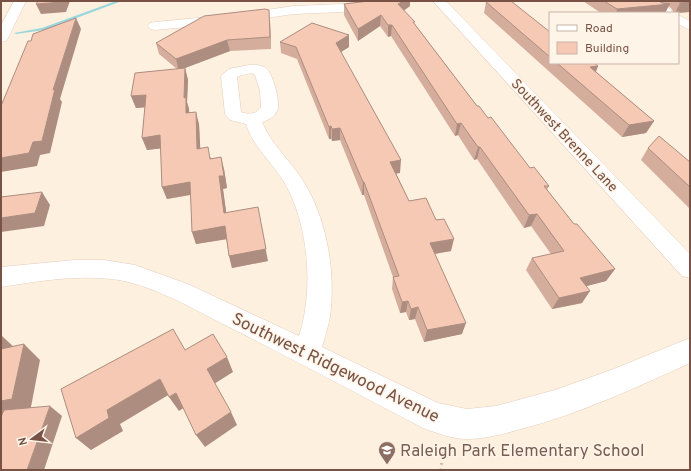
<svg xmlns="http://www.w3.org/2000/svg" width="691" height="471" font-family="Overpass,sans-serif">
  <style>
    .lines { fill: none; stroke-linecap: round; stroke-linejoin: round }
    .stream { fill: #98d7dc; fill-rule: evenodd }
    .street-casing { stroke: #e5ccbe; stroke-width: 1 }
    .path { stroke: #dbac98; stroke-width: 3; stroke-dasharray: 1.5 4; stroke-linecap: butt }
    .street { fill: #fff; fill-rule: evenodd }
    .wall { fill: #d4ad9c }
    .shaded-wall { fill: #ac8d7f }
    .building { fill: #f6c9b5; stroke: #ac8d7f }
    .labels { text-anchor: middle; stroke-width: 3; stroke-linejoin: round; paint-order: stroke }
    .street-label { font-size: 14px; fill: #775245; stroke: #fff4e8 }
    .near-street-label { font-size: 17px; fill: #775245; stroke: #fff4e8 }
    .near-education-label { font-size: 17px; fill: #785e54; stroke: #fff4e8; text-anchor: start }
  </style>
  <rect width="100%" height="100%" fill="#fef0df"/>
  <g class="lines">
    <path class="stream" d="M116,1h6l-78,29 -28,4 -2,-1 28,-5z"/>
    <defs>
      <g id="street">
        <path d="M14,1h12l-18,37 -2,3 -5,1v-17z"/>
        <path d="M370,1h37l-2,3 -4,1 -60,7 -47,2 -64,9 -75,7 -5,-1 -2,-3 2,-3 5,-1 75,-7 64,-9 47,-2z"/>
        <path d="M433,1h13l244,253v24l-8,-2z"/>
        <path d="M640,1c12,0 26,1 33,12h-15z"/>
        <path d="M678,15l12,6v9l-12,-6z"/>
        <path d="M249,65c5,-1 14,0 18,4 6,6 14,34 10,42 -3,6 -8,9 -15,11 9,22 27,37 40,57 25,39 34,93 28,138 -2,10 -5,20 -8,30l116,56 29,6 29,-3 59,-16 56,-20 79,-32v25c-55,25 -111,51 -169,66 -18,5 -36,10 -54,10 -15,0 -30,-6 -44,-11 -65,-34 -130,-69 -196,-102 -34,-17 -70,-39 -108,-46 -39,-6 -80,1 -118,7v-20l74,-7h29l31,5 55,20 109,51c15,-45 10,-112 -15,-154 -12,-20 -31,-35 -38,-58l-16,-4 -5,-6 -4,-38 8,-7zM252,73l3,2 5,16 1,16c-3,7 -13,8 -20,5l-4,-35 5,-2z"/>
      </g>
    </defs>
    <use href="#street" class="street-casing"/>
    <path class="path" d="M441,470l2,-23"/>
    <use href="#street" class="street"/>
  </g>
  <g class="wall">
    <path d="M583,1h107v11l-16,1 -3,-5 -3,-2 -3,7h-64z"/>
    <path d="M486,2l64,30v31h44l4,3 -2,6 58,49 -8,12 -24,4 -138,-124z"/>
    <path d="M344,4l66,2 -6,4 73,96 11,12 42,50 19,18 -2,4 27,34 41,45 -9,12 -20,5 -4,17 -30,6 -26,-39 6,-12 19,-4 -20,-28 -7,2 -47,-69 -3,1 -16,-25 -3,1 -64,-100 -3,1 -8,-11 -22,15 -14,-26z"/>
    <path d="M270,21l1,28 -41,2 -45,17 3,12 -1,22 2,7v4l10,11 1,24 24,21 3,19 -4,1 3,24 42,48 -36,7 -6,-29 -30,5 -4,-12 -1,-37 -24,4 -5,-12 -1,-39 -14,2 -5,-12 3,-31 -9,1 -5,-12 46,-27 -18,-15 -3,-11z"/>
    <path d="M349,35v12l-8,5 59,121h-4l13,28 42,50 -16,3 27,80 -38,8 -9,-23 -6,1 -3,-8 -6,1 -8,-24 1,-12 -29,-82h-2l-22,-55 -8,1 -1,-2h-2l-32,-80 -16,-6 -1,-11z"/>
    <path d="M648,148l42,14v47l-49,-49z"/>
  </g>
  <g class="shaded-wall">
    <path d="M62,1h8l-4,11 -25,2 -5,-10z"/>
    <path d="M403,1h7v5l-12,9v-11z"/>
    <path d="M690,1v11l-15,1 5,-10z"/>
    <path d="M670,4l-5,9h-49l1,-4z"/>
    <path d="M269,10l1,11 1,28 -1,-12z"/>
    <path d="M381,15l-1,11 -22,15v-12z"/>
    <path d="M76,18l5,11 -21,70 2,3 -12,51 -10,2 -3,11 -36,6v-14l32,-16 20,-52z"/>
    <path d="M388,25h4l-1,11 -3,1z"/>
    <path d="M349,35v12l-13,8v-12z"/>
    <path d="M227,40l3,11 -45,17 3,12 -1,22 2,7 1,16 -4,-12 -7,-42 -3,-12z"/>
    <path d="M598,66l-5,12 -3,-11z"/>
    <path d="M146,95l4,12 -14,1 -5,-12z"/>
    <path d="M196,112l3,12 2,37 -4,-12z"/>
    <path d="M654,121l-8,12 -24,4 7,-12z"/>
    <path d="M461,123l-3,12 -3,1 2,-12z"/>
    <path d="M331,126v13h-2v-12z"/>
    <path d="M340,128v12l-8,1v-12z"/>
    <path d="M160,135l5,13 -18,2 -5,-12z"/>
    <path d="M478,147h2l-3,12 -3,1z"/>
    <path d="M221,157l3,12 3,19 -4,1 5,36 -4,-12 -5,-37z"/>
    <path d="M401,160l-1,13 -11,2 1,-13z"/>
    <path d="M190,182l4,12 -27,5 -5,-12z"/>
    <path d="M363,182h1v13h-2z"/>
    <path d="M42,192l8,13 -6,21 -43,6v-14z"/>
    <path d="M537,214l-6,12 -7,2 5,-13z"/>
    <path d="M260,220l8,41 -36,7 -3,-12z"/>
    <path d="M225,226l3,13 -32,5 -4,-12z"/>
    <path d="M454,239l-3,12 -24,4 3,-12z"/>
    <path d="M615,269l-9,12 -34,9 8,-12z"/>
    <path d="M590,291l-8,12 -30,6 7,-11z"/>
    <path d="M408,301l-2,11 -6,1 2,-11z"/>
    <path d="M418,307l-3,12 -6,1 2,-11z"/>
    <path d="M466,323l-4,11 -38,8 3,-12z"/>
    <path d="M1,335l16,15 -16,5z"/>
    <path d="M24,344l16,16 -10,52 -29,7v-18z"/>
    <path d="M227,357l6,15 -19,12 -7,-15z"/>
    <path d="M160,379l10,15 -50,30 3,7 -32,19 -15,-12 31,-28z"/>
    <path d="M176,393l9,14 -6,4 -10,-14z"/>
    <path d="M50,406l12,10 -18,54h-17z"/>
    <path d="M231,412l6,13 -32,22 -9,-12z"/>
  </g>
  <g class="building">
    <path d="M38,1h24v1l-26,2z"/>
    <path d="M369,1h34l-5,3 17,18h-2l64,84h2l9,12 3,-1 39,51 4,-1 15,19h-5l30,38h3l38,45 -35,9 10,13 -31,7 -27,-40 32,-7 -27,-37 -8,1 -49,-68h-2l-17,-24 -4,1 -65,-99h-4l-7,-10 -23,14 -14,-25z"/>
    <path d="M487,1h24l39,31v25l-64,-55z"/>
    <path d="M604,1h55l3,2 8,1 -53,5z"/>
    <path d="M679,1h11l-10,2z"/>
    <path d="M265,9l4,1 1,27 -43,3 -51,19 -20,-16 48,-27z"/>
    <path d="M76,18l-23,72 2,-1 -13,52 -9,1 -4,11 -28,5v-52l27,-65h3l2,-7z"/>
    <path d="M312,23l37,12 -13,8 65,117 -11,2 19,39 17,-3 10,22 8,-1 10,20 -24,4 36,80 -39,7 -9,-23 -7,2 -3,-8 -6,1 -9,-25 6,-1 -35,-94h-1l-23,-54 -8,1 -1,-3 -2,1 -33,-80 -16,-5z"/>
    <path d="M557,63h37l4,3 -8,1 64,54 -25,4z"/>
    <path d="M185,68l-1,30 2,-1v16l10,-1 1,37 11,-2 2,12 11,-2 3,19h-5l5,37 34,-6 8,42 -37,7 -4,-30 -33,6 -2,-50 -28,5 -2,-52 -18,3 4,-43 -15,1 4,-23z"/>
    <path d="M659,136l31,26v25l-42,-39z"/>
    <path d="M42,192l-7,21 -34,5v-21z"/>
    <path d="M173,329l12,21 28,-16 14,23 -20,12 24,43 -35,23 -20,-42 -7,4 -9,-18 -53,31 2,8 -33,20 -15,-49z"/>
    <path d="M24,344l-12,55 -11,2v-52z"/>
    <path d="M50,406l-23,64h-26v-53l3,-7z"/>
  </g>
  <defs>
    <symbol id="school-pin" viewBox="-11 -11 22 30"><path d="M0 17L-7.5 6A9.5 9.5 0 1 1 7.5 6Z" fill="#8d6e63" stroke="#fff4e8"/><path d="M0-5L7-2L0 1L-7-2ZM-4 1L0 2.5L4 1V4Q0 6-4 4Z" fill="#fff"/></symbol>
  </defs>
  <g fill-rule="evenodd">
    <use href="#school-pin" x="377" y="440" width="20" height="27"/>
  </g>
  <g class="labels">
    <g class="street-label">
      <text transform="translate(565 135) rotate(47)" y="5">Southwest Brenne Lane</text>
    </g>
    <g class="near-street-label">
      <text transform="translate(336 367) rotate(26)" y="6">Southwest Ridgewood Avenue</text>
    </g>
    <g class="near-education-label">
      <text x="400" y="456">Raleigh Park Elementary School</text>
    </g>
  </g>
  <rect width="691" height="471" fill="none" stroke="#775245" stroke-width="4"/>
  <rect x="549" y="12" width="130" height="52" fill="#fff4e8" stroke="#c9b3a7"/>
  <rect x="557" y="25" width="20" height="6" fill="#ffffff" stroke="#c9b3a7"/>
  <text x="585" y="32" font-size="12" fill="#775245">Road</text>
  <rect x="557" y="42" width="20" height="12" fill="#f6c9b5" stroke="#c9b3a7"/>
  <text x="585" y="52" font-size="12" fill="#775245">Building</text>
  <g transform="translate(32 439) rotate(255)" stroke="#fff4e8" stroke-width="3" paint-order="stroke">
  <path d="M0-3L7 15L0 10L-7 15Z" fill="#775245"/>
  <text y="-6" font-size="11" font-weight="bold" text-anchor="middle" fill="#775245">N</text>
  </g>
</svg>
